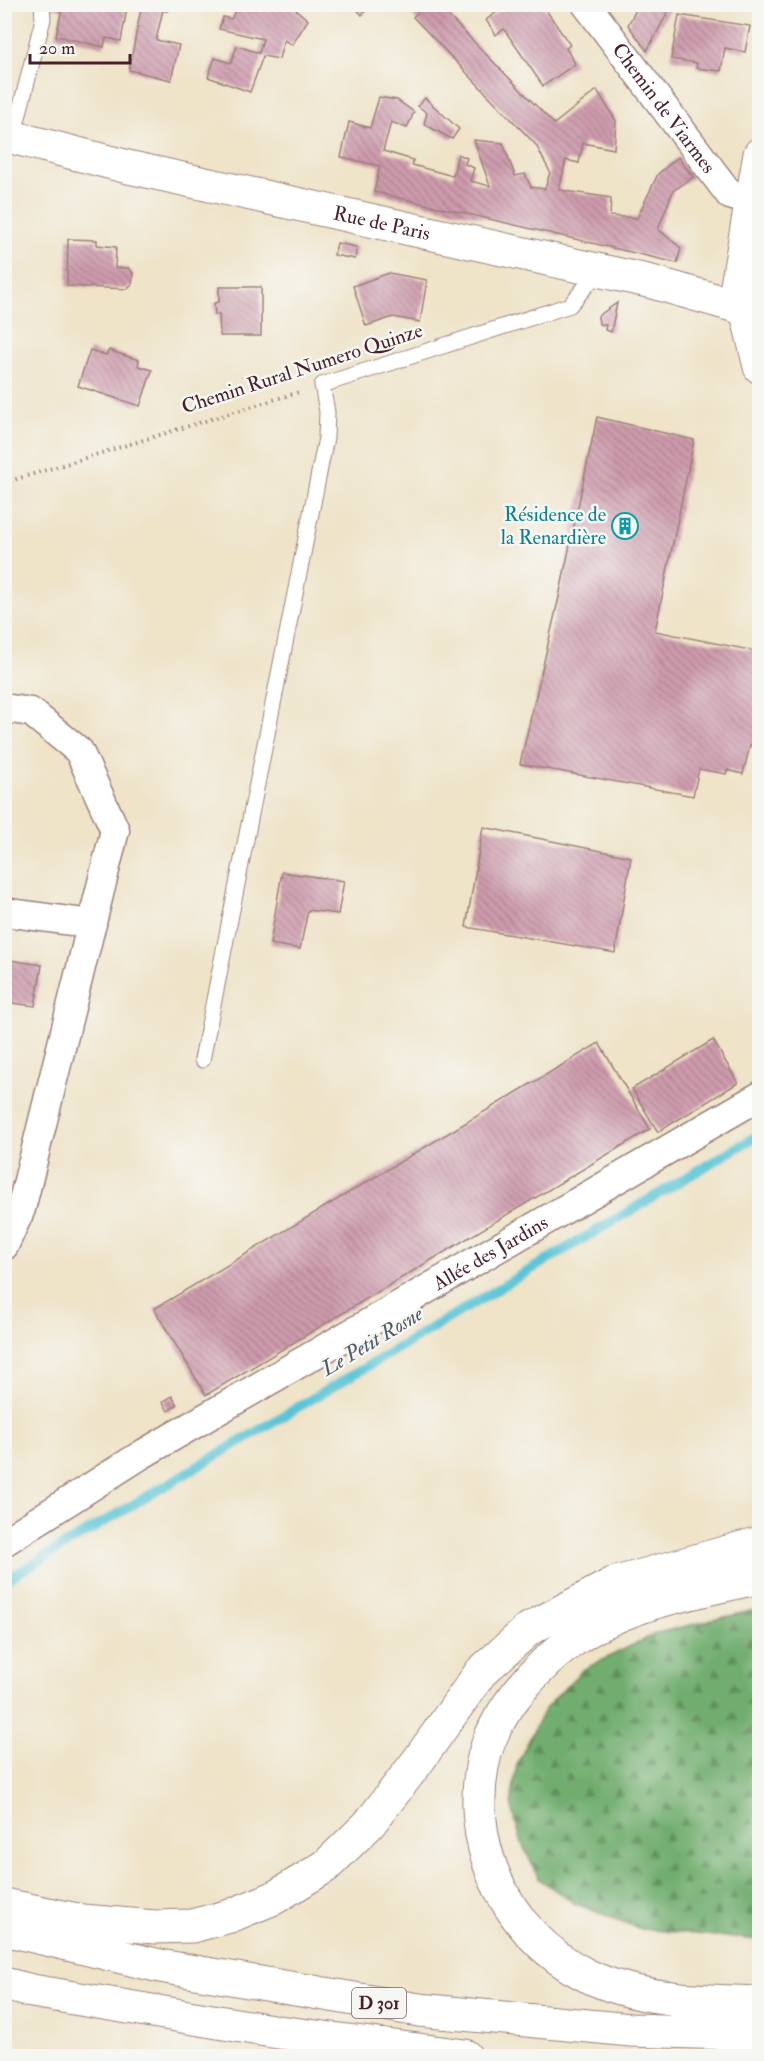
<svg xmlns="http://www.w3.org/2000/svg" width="764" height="2061" font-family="'IM FELL Double Pica',serif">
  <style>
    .forest { fill: url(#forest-firs); stroke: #5e664c; stroke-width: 1.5 }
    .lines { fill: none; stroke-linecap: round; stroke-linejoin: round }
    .stream { stroke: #5ac4d6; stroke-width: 10 }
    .building { fill: url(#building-back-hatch) }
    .service-casing { stroke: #9c817a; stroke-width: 17 }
    .minor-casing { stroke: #9c817a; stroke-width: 31 }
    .tertiary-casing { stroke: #9c817a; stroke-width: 35 }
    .trunk-casing { stroke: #9c817a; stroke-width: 35 }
    .path { stroke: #9c817a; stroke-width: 4; stroke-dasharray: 1.5 4.5; stroke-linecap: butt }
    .service { stroke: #fff; stroke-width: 15 }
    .minor { stroke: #fff; stroke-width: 28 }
    .tertiary { stroke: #fff; stroke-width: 33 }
    .trunk { stroke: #fff; stroke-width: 33 }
    .labels { text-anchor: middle; stroke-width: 5; stroke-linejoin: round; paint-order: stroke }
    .shield { fill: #f6f6f2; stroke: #7e6067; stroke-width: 1.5 }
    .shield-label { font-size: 18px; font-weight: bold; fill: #4a1f2b }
    .street-label { font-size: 20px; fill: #4a1f2b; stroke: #f6f6f2 }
    .culture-label { font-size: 20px; fill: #0d838f; stroke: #f6f6f2; text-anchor: end }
    .water-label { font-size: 21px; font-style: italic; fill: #505967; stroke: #f6f6f2 }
  </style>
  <defs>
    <pattern id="forest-firs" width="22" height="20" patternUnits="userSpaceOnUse" patternTransform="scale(1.5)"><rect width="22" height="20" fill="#71ad6e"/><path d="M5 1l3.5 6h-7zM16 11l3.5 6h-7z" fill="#5f8c5b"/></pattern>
    <pattern id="building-back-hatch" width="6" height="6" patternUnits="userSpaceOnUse" patternTransform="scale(1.5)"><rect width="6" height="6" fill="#ce9bad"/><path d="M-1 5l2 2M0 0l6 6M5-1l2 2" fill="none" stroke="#a97e8d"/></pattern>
  </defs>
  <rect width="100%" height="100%" fill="#f6f6f2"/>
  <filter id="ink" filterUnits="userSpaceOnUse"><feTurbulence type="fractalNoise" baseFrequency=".0167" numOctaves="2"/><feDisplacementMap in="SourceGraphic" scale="12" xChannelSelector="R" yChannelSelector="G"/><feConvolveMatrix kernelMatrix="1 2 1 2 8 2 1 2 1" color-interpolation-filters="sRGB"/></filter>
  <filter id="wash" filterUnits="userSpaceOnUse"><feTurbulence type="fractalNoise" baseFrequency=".008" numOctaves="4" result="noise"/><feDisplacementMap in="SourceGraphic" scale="24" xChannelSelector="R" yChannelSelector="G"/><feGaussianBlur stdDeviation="1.35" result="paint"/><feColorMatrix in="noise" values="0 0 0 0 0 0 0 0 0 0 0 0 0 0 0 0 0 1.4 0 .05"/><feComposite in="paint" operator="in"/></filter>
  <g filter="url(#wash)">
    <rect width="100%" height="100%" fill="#efe3c8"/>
    <path class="forest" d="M759,1609v331l-118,-11 -67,-26 -35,-24 -18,-38 -10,-37 6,-40 27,-54 38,-40 75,-37z"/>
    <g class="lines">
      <path class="stream" d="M4,1581l756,-447"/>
    </g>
    <g id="blocks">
      <g class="building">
        <path d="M51,4h58l18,4 -6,33 -15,-3 -2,9 -48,-11 6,-27 -11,-2z"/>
        <path d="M142,4h27l-2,7 -4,-1 -7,30 23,5 -8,35 -42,-10z"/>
        <path d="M239,4h57l-2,4 14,12 -16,25 -8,-5 -5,19 -16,-3 -13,36 -42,-15 7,-19 16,5 6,-17 22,7 4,-14 -44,-10 4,-12 8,2z"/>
        <path d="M352,4h20l-10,11z"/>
        <path d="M413,4h24l117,120 43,-34 19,31 -2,28 -31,-6 -4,20 -13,-3 -7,30 52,8 -1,18 27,2 21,-44 20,-17 15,20 -20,14 -15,38 23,19 -4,15 -303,-71 6,-26 -39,-9 8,-35 21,6 9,-31 18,3 17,12 -7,16 -16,-6 -8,29 30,9 -1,5 41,11 5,-22 9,4 -2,6 9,4 -4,13 20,5 -16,-46 29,3 12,33 10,-2 6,13 14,2 5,-17 -14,-27 -123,-128 6,-6z"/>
        <path d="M508,4h24l3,4 7,-4 28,41 -4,3 9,16 -32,22 -39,-57 -8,6 -10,-15z"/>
        <path d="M639,4h33l-25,47 -19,-26z"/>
        <path d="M679,15l71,11 -5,26 -20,-4 -4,23 -25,-3 1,-5 -26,-4z"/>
        <path d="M425,98l34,31 -7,10 -28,-15 3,-11 -9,-7z"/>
        <path d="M68,239l29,1v5l19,2 -1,21h13l5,5 -1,11 -5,5 -60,-3z"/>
        <path d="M337,243l20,4 -2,12 -21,-4z"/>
        <path d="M389,273l38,7 -7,42 -27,-5 -27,9 -13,-40z"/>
        <path d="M219,287h42v49h-41l-1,-22 -4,1 -1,-12 5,-1z"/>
        <path d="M617,303l-6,29 -6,-2 1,-5 -7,-1 -1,-8z"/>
        <path d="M90,350l16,5 3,-5 14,5 16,5 -1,6 14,4 -12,36 -62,-20z"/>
        <path d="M597,417l97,23 -39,191 105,21v96l-10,-3 -7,29 -16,-4 -1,4 -27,-5 -6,27 -173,-32 39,-167z"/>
        <path d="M483,827l148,30 -16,96 -149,-26z"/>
        <path d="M282,872l62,9 -6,33 -30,-4 -8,39 -30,-5z"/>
        <path d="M4,959l38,6 -7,41 -31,-4z"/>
        <path d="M713,1040l25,43 -80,49 -26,-43z"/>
        <path d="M599,1043l51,86 -444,266 -52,-86z"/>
        <path d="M172,1396l5,9 -9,6 -5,-9z"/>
      </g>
    </g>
  </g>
  <g filter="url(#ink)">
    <use href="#blocks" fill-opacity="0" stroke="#9c817a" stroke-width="1.5"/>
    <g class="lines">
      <defs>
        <g id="service">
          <path d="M13,137l30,-118 -1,-15"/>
          <path d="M202,1060l124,-622 1,-26 -5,-27 248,-80 28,-33"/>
        </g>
        <g id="minor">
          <path id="s1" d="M586,4l144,191 21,6"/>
          <path d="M4,708l27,4 48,39 36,79 -94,379 -17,37"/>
          <path d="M4,912l88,12"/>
          <path id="s2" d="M4,1542l137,-87 619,-359"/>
        </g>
        <g id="tertiary">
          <path id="s3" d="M4,135l124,32 524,115 108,31"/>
          <path d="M760,154l-23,131 9,24 14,58"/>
        </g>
        <g id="trunk">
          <path d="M760,1577c-64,15 -134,25 -188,64 -35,25 -73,67 -86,109 -25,88 18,184 100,225 53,26 116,26 174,28"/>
          <path d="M4,1905l78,16 73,6 37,-1 38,-10 44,-18 52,-32 43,-42 49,-63 63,-89 48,-43 84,-45 147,-41"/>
          <path d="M4,1929l156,37 259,44 212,20 129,4"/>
          <path d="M4,1984l28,7 246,41 187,24"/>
        </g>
      </defs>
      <use href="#service" class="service-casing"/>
      <use href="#minor" class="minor-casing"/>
      <use href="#tertiary" class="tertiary-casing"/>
      <use href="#trunk" class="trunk-casing"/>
      <path class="path" d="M4,483l295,-91"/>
      <use href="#service" class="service"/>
      <use href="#minor" class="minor"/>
      <use href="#tertiary" class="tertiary"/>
      <use href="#trunk" class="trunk"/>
    </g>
  </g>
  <defs>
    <symbol id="building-ring" viewBox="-11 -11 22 22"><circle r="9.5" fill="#f6f6f2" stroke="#0f9aa8" stroke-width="1.5"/><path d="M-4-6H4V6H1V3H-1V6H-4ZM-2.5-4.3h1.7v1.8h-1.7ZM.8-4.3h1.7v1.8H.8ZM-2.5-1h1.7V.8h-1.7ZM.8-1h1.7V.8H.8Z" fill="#0f9aa8"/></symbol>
  </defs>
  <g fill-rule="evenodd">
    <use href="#building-ring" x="610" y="511" width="30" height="30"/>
  </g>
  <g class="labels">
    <rect class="shield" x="352" y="1988" width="54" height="30" rx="4.5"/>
    <g class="shield-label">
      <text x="379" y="2009">D 301</text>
    </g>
    <g class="street-label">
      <text dy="7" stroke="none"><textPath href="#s1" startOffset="130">Chemin de Viarmes</textPath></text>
      <text dy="7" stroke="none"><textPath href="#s3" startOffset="388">Rue de Paris</textPath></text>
      <text transform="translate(302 368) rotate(-18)" y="7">Chemin Rural Numero Quinze</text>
      <text dy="7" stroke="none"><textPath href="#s2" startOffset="566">Allée des Jardins</textPath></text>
    </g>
    <g class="culture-label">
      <text x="606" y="521">Résidence de<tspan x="606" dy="23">la Renardière</tspan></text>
    </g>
    <g class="water-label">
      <text transform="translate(372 1341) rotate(-31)" y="7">Le Petit Rosne</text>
    </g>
  </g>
  <rect width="764" height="2061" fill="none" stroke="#f6f6f2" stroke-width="24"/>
  <path d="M30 54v9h100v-9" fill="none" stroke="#4a1f2b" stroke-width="3"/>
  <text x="39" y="54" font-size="18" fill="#4a1f2b" stroke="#f6f6f2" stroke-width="4.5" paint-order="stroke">20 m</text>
</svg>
